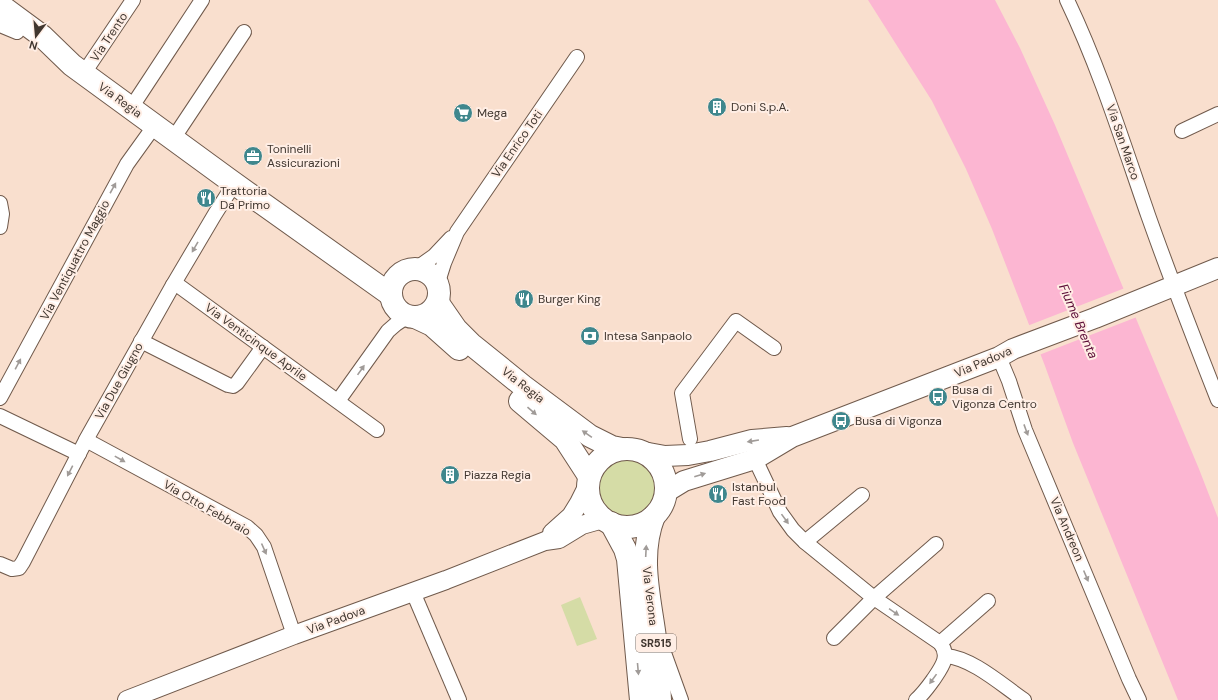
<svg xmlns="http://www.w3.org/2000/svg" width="1218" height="700" font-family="'DM Sans',sans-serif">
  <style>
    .green { fill: #d5dca6 }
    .water { fill: #fcb6d2 }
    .pier { fill: #f9dfce }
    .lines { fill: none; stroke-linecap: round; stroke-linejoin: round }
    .minor-casing { stroke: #705a4c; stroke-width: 16 }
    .tertiary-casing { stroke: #705a4c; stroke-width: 20 }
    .secondary-casing { stroke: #705a4c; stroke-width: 22 }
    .primary-casing { stroke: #705a4c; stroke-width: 24 }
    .minor { stroke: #fff; stroke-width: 14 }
    .tertiary { stroke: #fff; stroke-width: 18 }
    .secondary { stroke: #fff; stroke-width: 20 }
    .primary { stroke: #fff; stroke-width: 22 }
    .oneway { fill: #a09b98 }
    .labels { text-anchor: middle; stroke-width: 4; stroke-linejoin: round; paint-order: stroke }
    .shield { fill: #ffeee5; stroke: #7a6e66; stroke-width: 1 }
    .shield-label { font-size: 11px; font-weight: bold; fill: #413730 }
    .street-label { font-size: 12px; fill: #413730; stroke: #ffeee5 }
    .poi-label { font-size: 12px; fill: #413730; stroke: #ffeee5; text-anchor: start }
    .water-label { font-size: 13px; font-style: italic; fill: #5c0d37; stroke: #ffeee5 }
  </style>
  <rect width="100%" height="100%" fill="#f9dfce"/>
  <g class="green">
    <circle cx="625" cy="489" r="32"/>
    <path d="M580,597l17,42 -20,7 -16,-41z"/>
  </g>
  <path class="water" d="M868,0h127l25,48 35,77 144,344 19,49v182h-40l-105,-257 -28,-77 -53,-137 -26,-60 -34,-68z"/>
  <path class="pier" d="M1125,288l12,29 -98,38 -12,-29z"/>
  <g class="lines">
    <defs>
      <g id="minor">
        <path d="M1067,0c33,69 56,143 81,215 22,62 46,124 70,185"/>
        <path d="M0,25l17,7"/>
        <path d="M84,73l49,-73"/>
        <path d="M131,108l71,-108"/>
        <path d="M1182,131l36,-17"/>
        <path d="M173,139l71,-107"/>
        <path d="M0,203l2,11 -2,13"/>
        <path d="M417,268l17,-12 17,-18"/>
        <path d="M438,282l6,-19 13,-31 120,-175"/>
        <path d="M173,285l6,1 198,144"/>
        <path d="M141,341l87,44 5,1 4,-3 26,-36"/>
        <path d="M999,357l10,24 16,49 104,249 10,21"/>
        <path d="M0,398l127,-234 28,-39"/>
        <path d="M338,401l50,-70 8,-7 12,-8"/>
        <path d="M0,416l79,38"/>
        <path d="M690,439l-8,-46 54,-72 38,27"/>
        <path d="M86,440l161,87 9,8 8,12 30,88"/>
        <path d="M755,459l25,53 13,18 12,12 69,56 66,45c11,13 1,25 -7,37 -5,7 -10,14 -17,20"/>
        <path d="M805,542l57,-47"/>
        <path d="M0,564l12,5 7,-1 4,-6 64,-124 86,-153 42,-71 14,-22 -1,-13"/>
        <path d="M413,592l46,108"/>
        <path d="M834,638l40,-40 62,-54"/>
        <path d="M940,643l48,-42"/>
        <path d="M663,650l18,50"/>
        <path d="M946,656c26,2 56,29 78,44"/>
      </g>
      <g id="tertiary">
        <path d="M552,533l19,-17 8,-13 9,-18"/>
        <path d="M127,700l167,-65 152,-55 99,-39 14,-2 23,-14 21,-6"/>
      </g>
      <g id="secondary">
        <path d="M643,452l22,4 23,-1 22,-4 42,-11 35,-3"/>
        <path d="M666,492l18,-11 71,-22 37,-22 207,-80 14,-8 82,-31 123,-50"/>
      </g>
      <g id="primary">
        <path d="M0,5l42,31 30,29 156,114 163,116"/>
        <circle cx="415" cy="293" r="24"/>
        <path d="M438,303l18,26 15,15 52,42 67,50 22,11 10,2"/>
        <path d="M415,317l17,8 27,24"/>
        <path d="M520,401l45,38 24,37"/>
        <circle cx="627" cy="488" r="39"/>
        <path d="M654,516c-16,40 -4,82 1,122 3,21 4,41 5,62"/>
        <path d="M611,523l14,26 3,10 13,141"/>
      </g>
    </defs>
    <use href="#minor" class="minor-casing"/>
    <use href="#tertiary" class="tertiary-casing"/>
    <use href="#secondary" class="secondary-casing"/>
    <use href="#primary" class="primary-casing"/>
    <use href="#minor" class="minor"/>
    <use href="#tertiary" class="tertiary"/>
    <use href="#secondary" class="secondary"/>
    <use href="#primary" class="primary"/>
  </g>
  <defs><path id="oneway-solid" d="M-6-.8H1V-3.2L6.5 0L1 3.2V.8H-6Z"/></defs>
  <g class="oneway">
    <use href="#oneway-solid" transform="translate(113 188) rotate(-61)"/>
    <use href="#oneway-solid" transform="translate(195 247) rotate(120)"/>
    <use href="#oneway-solid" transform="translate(18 364) rotate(-62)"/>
    <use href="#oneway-solid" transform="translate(361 370) rotate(-55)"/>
    <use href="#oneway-solid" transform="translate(532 411) rotate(41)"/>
    <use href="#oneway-solid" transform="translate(1026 430) rotate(70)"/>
    <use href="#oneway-solid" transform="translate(587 434) rotate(-145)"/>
    <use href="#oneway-solid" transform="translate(753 441) rotate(171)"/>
    <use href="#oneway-solid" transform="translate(120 459) rotate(29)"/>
    <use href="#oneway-solid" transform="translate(70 471) rotate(117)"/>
    <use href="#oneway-solid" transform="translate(700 475) rotate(-18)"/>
    <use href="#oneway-solid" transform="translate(785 519) rotate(54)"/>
    <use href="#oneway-solid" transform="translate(264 549) rotate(66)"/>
    <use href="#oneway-solid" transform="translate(646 551) rotate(-87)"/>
    <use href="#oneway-solid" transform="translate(1086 576) rotate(67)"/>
    <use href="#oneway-solid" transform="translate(894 612) rotate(34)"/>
    <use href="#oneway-solid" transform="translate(638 669) rotate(85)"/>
    <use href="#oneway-solid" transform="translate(933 679) rotate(126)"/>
  </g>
  <defs>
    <symbol id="building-disc" viewBox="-11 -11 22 22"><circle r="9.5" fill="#3f878d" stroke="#ffeee5"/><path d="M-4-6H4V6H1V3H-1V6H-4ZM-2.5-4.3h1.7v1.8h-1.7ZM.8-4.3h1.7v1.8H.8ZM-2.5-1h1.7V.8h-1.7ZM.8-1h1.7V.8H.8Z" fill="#fff"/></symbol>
    <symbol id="supermarket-disc" viewBox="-11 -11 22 22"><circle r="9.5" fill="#3f878d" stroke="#ffeee5"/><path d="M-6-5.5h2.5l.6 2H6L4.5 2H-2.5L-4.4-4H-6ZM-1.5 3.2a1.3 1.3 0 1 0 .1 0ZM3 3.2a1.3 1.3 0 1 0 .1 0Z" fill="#fff"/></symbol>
    <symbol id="office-disc" viewBox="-11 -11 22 22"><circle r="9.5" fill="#3f878d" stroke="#ffeee5"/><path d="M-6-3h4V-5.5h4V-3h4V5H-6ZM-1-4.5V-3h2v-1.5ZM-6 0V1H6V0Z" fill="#fff"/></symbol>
    <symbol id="restaurant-disc" viewBox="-11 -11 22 22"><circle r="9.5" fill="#3f878d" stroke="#ffeee5"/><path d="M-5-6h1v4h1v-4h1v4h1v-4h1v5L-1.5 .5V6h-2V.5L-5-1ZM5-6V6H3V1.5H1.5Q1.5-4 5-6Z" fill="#fff"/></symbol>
    <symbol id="bank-disc" viewBox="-11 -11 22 22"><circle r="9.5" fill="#3f878d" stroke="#ffeee5"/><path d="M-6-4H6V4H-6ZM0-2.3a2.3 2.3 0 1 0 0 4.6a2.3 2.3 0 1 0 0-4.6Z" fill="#fff"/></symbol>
    <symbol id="bus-disc" viewBox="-11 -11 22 22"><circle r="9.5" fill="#3f878d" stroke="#ffeee5"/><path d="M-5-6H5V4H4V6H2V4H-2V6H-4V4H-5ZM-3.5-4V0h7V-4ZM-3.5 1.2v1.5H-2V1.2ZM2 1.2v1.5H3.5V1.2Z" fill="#fff"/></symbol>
  </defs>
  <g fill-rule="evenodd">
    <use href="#building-disc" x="706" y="96" width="22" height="22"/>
    <use href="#supermarket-disc" x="452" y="102" width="22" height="22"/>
    <use href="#office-disc" x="242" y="145" width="22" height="22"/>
    <use href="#restaurant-disc" x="195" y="187" width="22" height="22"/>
    <use href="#restaurant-disc" x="513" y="288" width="22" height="22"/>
    <use href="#bank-disc" x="579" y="325" width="22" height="22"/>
    <use href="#bus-disc" x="927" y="386" width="22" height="22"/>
    <use href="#bus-disc" x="830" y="410" width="22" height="22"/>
    <use href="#building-disc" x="439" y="464" width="22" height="22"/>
    <use href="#restaurant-disc" x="707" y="483" width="22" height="22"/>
  </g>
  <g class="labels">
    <rect class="shield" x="636" y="634" width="40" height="18" rx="3"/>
    <g class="shield-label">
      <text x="656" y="647">SR515</text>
    </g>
    <g class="street-label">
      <text transform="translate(109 37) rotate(-56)" y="4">Via Trento</text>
      <text transform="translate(120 100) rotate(36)" y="4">Via Regia</text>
      <text transform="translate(1123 142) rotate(71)" y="4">Via San Marco</text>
      <text transform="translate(517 144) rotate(-55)" y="4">Via Enrico Toti</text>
      <text transform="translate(75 260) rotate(-62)" y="4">Via Ventiquattro Maggio</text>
      <text transform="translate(256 342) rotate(36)" y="4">Via Venticinque Aprile</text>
      <text transform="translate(983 362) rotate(-23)" y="4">Via Padova</text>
      <text transform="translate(119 381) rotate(-61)" y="4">Via Due Giugno</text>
      <text transform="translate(523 385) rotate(38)" y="4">Via Regia</text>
      <text transform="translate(207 508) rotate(30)" y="4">Via Otto Febbraio</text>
      <text transform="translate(1067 529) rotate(67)" y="4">Via Andreon</text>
      <text transform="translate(650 596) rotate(83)" y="4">Via Verona</text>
      <text transform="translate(336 620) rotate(-20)" y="4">Via Padova</text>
    </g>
    <g class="poi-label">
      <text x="731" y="111">Doni S.p.A.</text>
      <text x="477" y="117">Mega</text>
      <text x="267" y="153">Toninelli<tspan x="267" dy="14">Assicurazioni</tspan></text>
      <text x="220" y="195">Trattoria<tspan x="220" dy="14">Da Primo</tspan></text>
      <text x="538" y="303">Burger King</text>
      <text x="604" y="340">Intesa Sanpaolo</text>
      <text x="952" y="394">Busa di<tspan x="952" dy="14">Vigonza Centro</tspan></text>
      <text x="855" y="425">Busa di Vigonza</text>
      <text x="464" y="479">Piazza Regia</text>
      <text x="732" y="491">Istanbul<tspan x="732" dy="14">Fast Food</tspan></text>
    </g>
    <g class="water-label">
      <text transform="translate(1079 321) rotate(67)" y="5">Fiume Brenta</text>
    </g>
  </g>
  <g transform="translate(36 36) rotate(196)" stroke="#ffeee5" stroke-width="3" paint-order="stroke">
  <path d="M0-3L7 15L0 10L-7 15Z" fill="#413730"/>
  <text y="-6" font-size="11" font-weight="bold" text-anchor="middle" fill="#413730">N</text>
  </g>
</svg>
